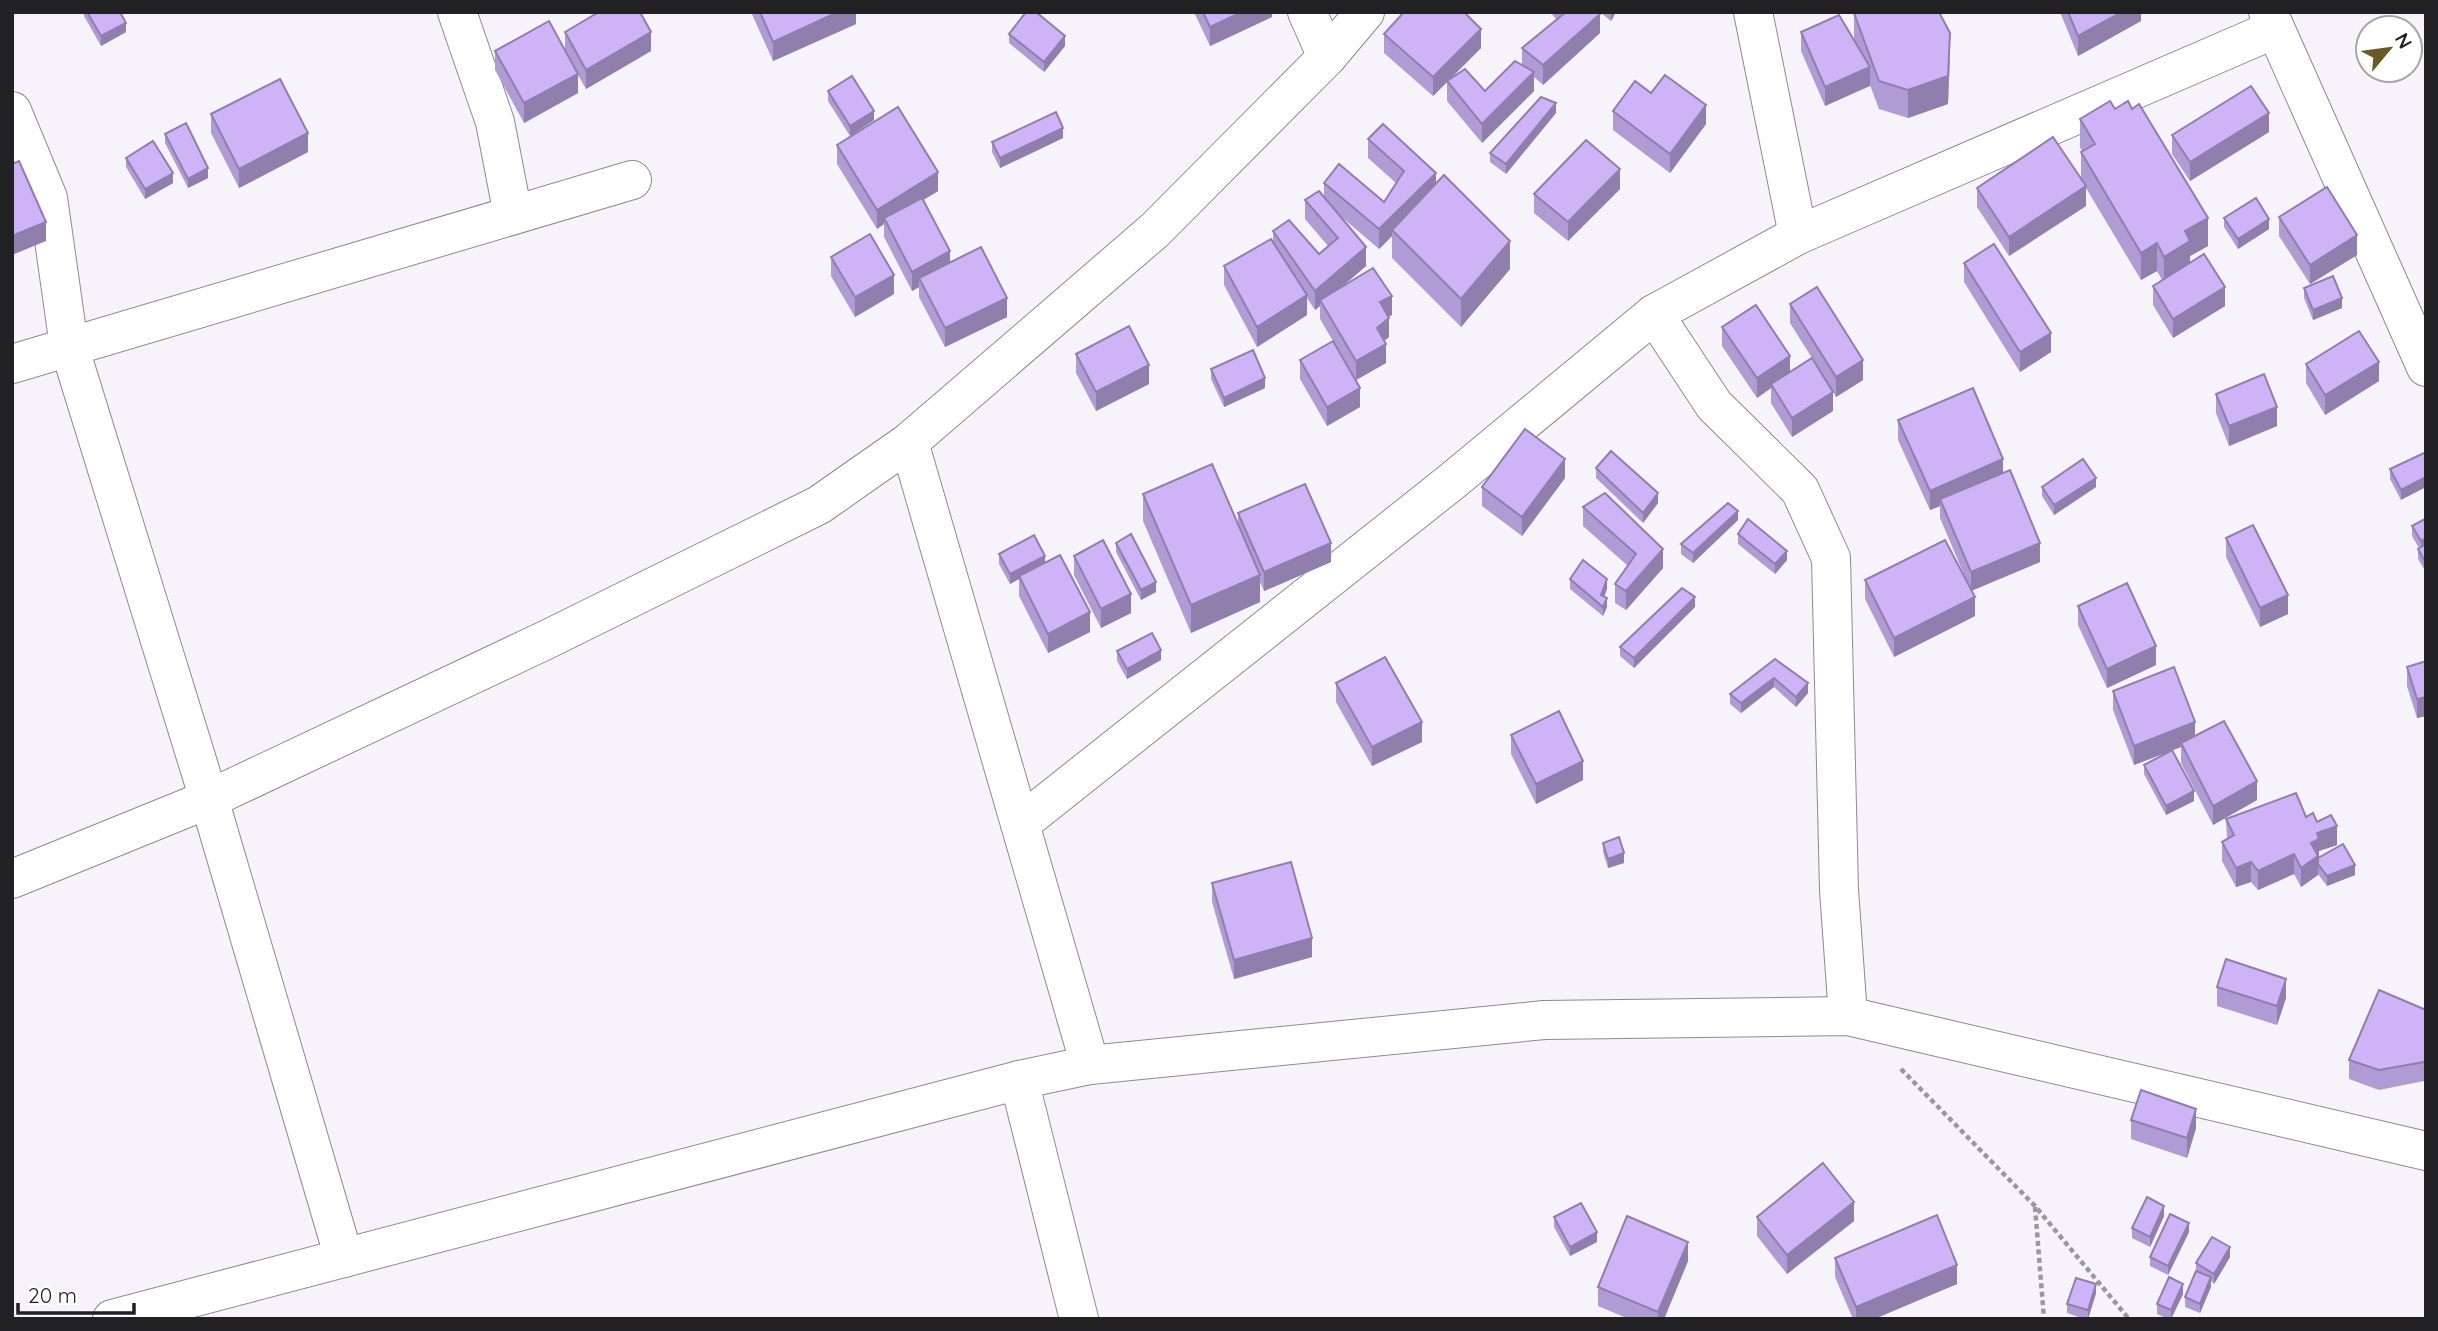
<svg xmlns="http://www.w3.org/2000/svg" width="2438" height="1331" font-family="Quicksand,sans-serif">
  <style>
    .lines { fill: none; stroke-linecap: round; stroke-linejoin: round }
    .street-casing { stroke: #8d8b91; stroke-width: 40 }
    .path { stroke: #9a989c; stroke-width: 4.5; stroke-dasharray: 5 3.5; stroke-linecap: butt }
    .street { stroke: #fff; stroke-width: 38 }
    .wall { fill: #b19bd4 }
    .shaded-wall { fill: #907ead }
    .building { fill: #ceb4f7; stroke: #907ead; stroke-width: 2 }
  </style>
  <rect width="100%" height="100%" fill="#f6f3fa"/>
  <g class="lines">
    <defs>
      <g id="street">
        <path d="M457,12l38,110 18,93"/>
        <path d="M1307,12l20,45"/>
        <path d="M1753,12l45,223"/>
        <path d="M2268,12l158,355"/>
        <path d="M12,111l36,87 21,148 140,453 135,459"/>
        <path d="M1654,314l60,91 86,85 31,68 8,332 9,126"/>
        <path d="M12,364l620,-184"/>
        <path d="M909,442l181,623"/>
        <path d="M1020,824l430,-341 204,-169 144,-79 477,-206"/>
        <path d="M12,879l197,-80 339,-160 271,-134 90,-63 246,-212 172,-173 38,-45"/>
        <path d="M1019,1080l60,239"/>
        <path d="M112,1319l907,-239 71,-15 454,-45 304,-4 578,135"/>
      </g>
    </defs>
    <use href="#street" class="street-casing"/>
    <g class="path">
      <path d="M1901,1069l134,137 94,113"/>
      <path d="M2035,1207l9,112"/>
    </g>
    <use href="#street" class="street"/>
  </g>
  <g class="wall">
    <path d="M84,12h36l6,20 -25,14 -17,-30z"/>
    <path d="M751,12h105v12l-83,37z"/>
    <path d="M1194,12h78v5l-62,29z"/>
    <path d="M1550,12h49l1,21 -57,52 -9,-8v14l-52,52 -35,-42v-19l-14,14 -49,-43v-19l97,14 -32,32 36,11 37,-26v-17l35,-28z"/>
    <path d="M1600,12h16l-5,9z"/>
    <path d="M2060,12h81v9l-63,35z"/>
    <path d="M1854,13l96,48 -2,43 -40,14 -29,-9 -9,-24 -45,21 -24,-55v-19l53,8z"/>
    <path d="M565,32l86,19 -65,38 -8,-14v18l-54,30 -29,-53v-19l70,-2z"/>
    <path d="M1009,34l56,12 -21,26 -35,-29z"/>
    <path d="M828,91l46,29 -24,16 -22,-35z"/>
    <path d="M1651,93l55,31 -36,49 -57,-43v-19z"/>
    <path d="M1556,113l-50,61 -16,-12v-9z"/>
    <path d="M211,114l97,38 -69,36 -28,-55z"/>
    <path d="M2080,119l128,127 -18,10v7l35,43 -52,32 -20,-33v-19l9,-6 -5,-9 -16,9 -55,-92v18l-77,50 -32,-49v-19l104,-9v-27l1,-1 -2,-4z"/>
    <path d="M2269,132l-79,49 -18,-27v-19z"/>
    <path d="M165,134l43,44 -20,10 -23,-45z"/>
    <path d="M1063,138l-63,30 -8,-16v-10z"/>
    <path d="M1368,139l68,44 74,86 -49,58 -69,-69v-22l-13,13 -42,-36 29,53 -22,19 48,30 -4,2 1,20 -5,4 2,22 -30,17 -36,-61v-13l-5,4 -8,-12v17l-50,32 -33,-62v-19l49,-25v-10l46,23 9,-8 -23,-27v-19l19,-3v-14l60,19 12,-19 -28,-25z"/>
    <path d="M837,145l101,46 -15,9 27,63 57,54 -62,30 -26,-50v-10l-7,4 -28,-54v-13l-7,5 -40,-65z"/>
    <path d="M126,158l47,25 -28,16 -19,-32z"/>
    <path d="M1620,189l-52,52 -34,-28v-19z"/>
    <path d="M2279,217l78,38 -47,29 -31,-48z"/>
    <path d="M2224,218l45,11 -31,20 -14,-22z"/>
    <path d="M831,257l63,37 -39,23 -24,-41z"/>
    <path d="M1964,263l87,89 -31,20 -56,-90z"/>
    <path d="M2304,288l38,20 -29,12 -9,-22z"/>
    <path d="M1790,304l73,76 -27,17 -3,-5v19l-41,26 -21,-34v-15l-14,10 -35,-52v-19l68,45 22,-14 -22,-35z"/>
    <path d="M1076,354l73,30 -53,27 -20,-38z"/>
    <path d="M1300,360l60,47 -33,19 -27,-47z"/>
    <path d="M2306,364l73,17 -54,34 -19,-32z"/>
    <path d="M1211,369l54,19 -41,19 -13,-28z"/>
    <path d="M2216,394l61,32 -48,20 -13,-33z"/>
    <path d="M1898,420l105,53 37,89 -69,29 4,25 -81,41 -29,-58v-19l103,4 -28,-66v-12l-10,4 -32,-70z"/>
    <path d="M2426,452l-25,48 -11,-21v-10z"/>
    <path d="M1596,468l62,35 -15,20 -47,-45z"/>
    <path d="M1565,478l-43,58 -40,-30v-19z"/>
    <path d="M2042,487h54l-42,28 -12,-19z"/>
    <path d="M1143,494l95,31v-12l93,49 -67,29 -4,-9v20l-69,31 -48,-112z"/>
    <path d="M1583,507l80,61 -37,42 -11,-7v-19l13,-18 -45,-40z"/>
    <path d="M1738,520l-45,43 -12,-9v-10z"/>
    <path d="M2426,520v52l-8,-13v-10l1,-1 -7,-12v-10z"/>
    <path d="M1738,534l49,26 -12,14 -37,-30z"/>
    <path d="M2226,538l62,76 -28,13 -34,-70z"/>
    <path d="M1116,543l40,49 -15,8 -25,-48z"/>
    <path d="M999,554l46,9 45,69 -42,21 -29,-57v-17l-9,5 -11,-20z"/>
    <path d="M1074,556l57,57 -30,15 -27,-53z"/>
    <path d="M1570,579l37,10 -3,8 3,10 -4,9 -33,-27z"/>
    <path d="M2078,606l78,59 -49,23 -29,-63z"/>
    <path d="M1695,607l-61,61 -14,-12v-9z"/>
    <path d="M1117,651l44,9 -34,19 -10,-18z"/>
    <path d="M1775,659l33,34 -12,14 -22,-20 -33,26 -11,-9v-10z"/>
    <path d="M2426,661v55l-9,2 -10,-32v-19z"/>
    <path d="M1336,683l86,59 -50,24 -36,-64z"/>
    <path d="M2113,691l82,45 62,64 -44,25 -32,-62v-16l-9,3 22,51 -28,14 -22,-41v-9l26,-14 -36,14 -21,-55z"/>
    <path d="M1511,735l72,45 -47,24 -25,-50z"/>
    <path d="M2306,817l11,5 20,23 -18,6v7l36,17 -28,11 -9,-12v1l-17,12 -7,-13 -36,16 -7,-8 -15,5 -14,-26v-19l5,-3 -1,-20z"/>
    <path d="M1603,843l21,20 -16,5 -5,-16z"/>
    <path d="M1212,883l100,74 -78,22 -22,-77z"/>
    <path d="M2217,987l69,11 -9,27 -60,-19z"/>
    <path d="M2426,1010l-2,71 -45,9 -30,-11v-19z"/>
    <path d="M2131,1120l65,8 -9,30 -56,-19z"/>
    <path d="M2164,1216l-14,31 -18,-9v-10z"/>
    <path d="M1554,1217l43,25 -27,14 -16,-29z"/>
    <path d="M1757,1217l97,4 -67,53 -30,-38z"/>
    <path d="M2189,1232l-21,43 -18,-9v-9z"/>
    <path d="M2230,1257l-16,27 -3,-3v6l-11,26 -15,-6v-10l11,-26v-8z"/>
    <path d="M1835,1258l122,26 -83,35h-21l-18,-42z"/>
    <path d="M1688,1261l-24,58h-35l-31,-13v-19z"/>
    <path d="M2096,1293l-8,26h-4l-17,-6v-9z"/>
    <path d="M2183,1294l-12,25h-3l-11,-5v-10z"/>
  </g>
  <g class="shaded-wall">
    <path d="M838,12h18v12l-83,37v-19z"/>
    <path d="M1242,12h30v5l-62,29v-19z"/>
    <path d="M1611,12h5l-5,9z"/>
    <path d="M2122,12h19v9l-63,35v-20z"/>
    <path d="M1600,14v19l-57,52v-20z"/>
    <path d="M126,23v9l-25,14v-10z"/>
    <path d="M1481,29v19l-48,48v-19z"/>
    <path d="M651,32v19l-65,38v-19z"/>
    <path d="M1950,33l-2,71 -40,14v-28z"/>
    <path d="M1065,36v10l-21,26v-10z"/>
    <path d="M1870,67v19l-45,20v-19z"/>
    <path d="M1534,72v19l-52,52v-19z"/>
    <path d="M578,74v19l-54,30v-20z"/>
    <path d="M1556,103v10l-50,61v-10z"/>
    <path d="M1706,105v19l-36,49v-19z"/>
    <path d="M874,111v9l-24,16v-10z"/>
    <path d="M2269,113v19l-79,49v-19z"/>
    <path d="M1063,128v10l-63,30v-10z"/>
    <path d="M308,133v19l-69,36v-19z"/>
    <path d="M208,168v10l-20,10v-9z"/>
    <path d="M1620,169v20l-52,52v-19z"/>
    <path d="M938,172v19l-52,32 -2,-5v6l-7,5v-19z"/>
    <path d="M173,173v10l-28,16v-10z"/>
    <path d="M1436,173v19l-44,38v6l-13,13v-20z"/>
    <path d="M2086,186v20l-77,50v-19z"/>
    <path d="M2208,218v28l-18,10v13l-26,15v-27l21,-26z"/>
    <path d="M2269,219v10l-31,20v-10z"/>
    <path d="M46,222v19l-34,14v-19z"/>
    <path d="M2357,235v20l-47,29v-19z"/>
    <path d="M1510,241v28l-49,58v-28z"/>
    <path d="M2157,243v28l-16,9v-27z"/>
    <path d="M1366,247v19l-44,38 -2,-4v6l-5,4v-19z"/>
    <path d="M950,251v20l-31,7v9l-7,4v-19z"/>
    <path d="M894,275v19l-39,23v-20z"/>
    <path d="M2225,287v19l-52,32v-19z"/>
    <path d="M1307,295v20l-50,32v-20z"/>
    <path d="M1392,296v19l-12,6v-19z"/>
    <path d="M1007,298v19l-62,30v-19z"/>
    <path d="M2342,298v10l-29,12v-10z"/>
    <path d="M1389,318v19l-12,10v-19z"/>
    <path d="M2051,333v19l-31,20v-20z"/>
    <path d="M1386,344v19l-30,17v-19z"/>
    <path d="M1790,356v19l-19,9v4l-14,10v-20z"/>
    <path d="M1863,360v20l-27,17v-20z"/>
    <path d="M2379,362v19l-54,34v-20z"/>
    <path d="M1149,365v19l-53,27v-19z"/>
    <path d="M1265,378v10l-41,19v-9z"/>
    <path d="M1360,388v19l-33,19v-19z"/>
    <path d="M1833,392v19l-41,26v-19z"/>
    <path d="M2277,407v19l-48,20v-20z"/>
    <path d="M1565,459v19l-43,58v-19z"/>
    <path d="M2003,459v19l-63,21v7l-10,4v-19z"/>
    <path d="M2426,477v10l-25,13v-10z"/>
    <path d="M2096,478v9l-42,28v-10z"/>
    <path d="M1658,493v10l-15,20v-10z"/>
    <path d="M1738,511v9l-45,43v-10z"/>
    <path d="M2426,538v10l-5,3v-10z"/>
    <path d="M1331,543v19l-67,29v-19z"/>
    <path d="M2040,543v19l-69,29v-19z"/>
    <path d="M1663,549v19l-37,42v-19z"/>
    <path d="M1787,551v9l-12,14v-10z"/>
    <path d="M1045,556v10l-26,10v3l-9,5v-10z"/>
    <path d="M1260,575v27l-69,31v-28z"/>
    <path d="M1607,579v10l-6,16v-10z"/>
    <path d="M1156,582v10l-15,8v-10z"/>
    <path d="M1131,594v19l-30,15v-19z"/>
    <path d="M2288,595v19l-28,13v-19z"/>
    <path d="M1695,597v10l-61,61v-10z"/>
    <path d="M1975,597v19l-81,41v-19z"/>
    <path d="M1607,598v9l-4,9v-9z"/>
    <path d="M1090,612v20l-42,21v-19z"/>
    <path d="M2156,646v19l-49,23v-19z"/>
    <path d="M1161,650v10l-34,19v-10z"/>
    <path d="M1774,678v9l-33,26v-10z"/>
    <path d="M1808,683v10l-12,14v-10z"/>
    <path d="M2426,697v19l-9,2v-19z"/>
    <path d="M1422,722v20l-50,24v-19z"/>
    <path d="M2195,722v19l-14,2v4l-47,18v-19z"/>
    <path d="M1583,761v19l-47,24v-20z"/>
    <path d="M2257,781v19l-44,25v-19z"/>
    <path d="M2194,791v10l-28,14v-9z"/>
    <path d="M2337,826v19l-18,6 -1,24 -17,12v-19l10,-25 6,-10z"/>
    <path d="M1624,853v10l-16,5v-9z"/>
    <path d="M2294,854v20l-36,16v-19z"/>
    <path d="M2251,862v20l-15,5v-19z"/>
    <path d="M2355,865v10l-28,11v-10z"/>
    <path d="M1312,938v19l-78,22v-19z"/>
    <path d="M2286,979v19l-9,27v-19z"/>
    <path d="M2426,1058v19l-2,4v-19z"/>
    <path d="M2196,1109v19l-9,30v-20z"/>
    <path d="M1854,1202v19l-67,53v-19z"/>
    <path d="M2164,1206v10l-14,31v-10z"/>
    <path d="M2189,1223v9l-21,43v-9z"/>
    <path d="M1597,1232v10l-27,14v-9z"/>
    <path d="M1688,1242v19l-24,58h-6v-7z"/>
    <path d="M2230,1247v10l-16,27v-10z"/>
    <path d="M1957,1265v19l-83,35h-18v-12z"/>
    <path d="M2211,1277v10l-11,26v-9z"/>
    <path d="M2096,1284v9l-8,26v-9z"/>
    <path d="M2183,1284v10l-12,25v-9z"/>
  </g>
  <g class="building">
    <path d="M87,12h33l6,11 -25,13z"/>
    <path d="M599,12h41l11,20 -65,38 -21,-38z"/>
    <path d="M760,12h78l-65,30z"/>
    <path d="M1026,12h10l29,24 -21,26 -35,-28z"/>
    <path d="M1203,12h39l-32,15z"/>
    <path d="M1404,12h60l17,17 -48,48 -49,-43z"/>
    <path d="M1566,12h33l1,2 -57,51 -21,-17z"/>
    <path d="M1939,12l11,21 -2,43 -40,14 -29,-9 -25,-68z"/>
    <path d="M2068,12h54l-44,24z"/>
    <path d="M1839,15l31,52 -45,20 -24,-55z"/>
    <path d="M549,21l29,53 -54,29 -29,-52z"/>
    <path d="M1515,61l19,11 -52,52 -35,-43 18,-12 20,22z"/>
    <path d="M1665,75l41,30 -36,49 -57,-43 22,-30 16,12z"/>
    <path d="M852,76l22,35 -24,15 -22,-35z"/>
    <path d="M280,79l28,54 -69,36 -28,-55z"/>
    <path d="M2251,86l18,27 -79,49 -18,-27z"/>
    <path d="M1541,97l15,6 -50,61 -16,-11z"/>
    <path d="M2110,101l5,8 13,-8 4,8 7,-5 69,114 -23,13 5,10 -26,16 -7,-14 -16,10 -60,-101 14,-8 -15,-25z"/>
    <path d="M898,107l40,65 -61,38 -40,-65z"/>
    <path d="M1056,112l7,16 -63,30 -8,-16z"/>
    <path d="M186,123l22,45 -20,11 -23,-45z"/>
    <path d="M1383,124l53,49 -57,56 -55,-46 15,-19 45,38 20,-31 -36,-32z"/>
    <path d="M2053,137l33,49 -77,51 -32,-49z"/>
    <path d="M1586,140l34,29 -52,53 -34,-28z"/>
    <path d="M153,141l20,32 -28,16 -19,-31z"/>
    <path d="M19,161l27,61 -34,14v-72z"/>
    <path d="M1444,175l66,66 -49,58 -69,-69z"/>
    <path d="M2327,187l30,48 -47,30 -31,-48z"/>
    <path d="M1319,191l47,56 -51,44 -42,-60 16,-11 30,34 19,-16 -33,-38z"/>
    <path d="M922,198l28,53 -38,21 -28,-54z"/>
    <path d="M2256,198l13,21 -31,20 -14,-21z"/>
    <path d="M870,234l24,41 -39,22 -24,-40z"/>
    <path d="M1271,239l36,56 -50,32 -33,-61z"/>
    <path d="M1994,244l57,89 -31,19 -56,-89z"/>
    <path d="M981,247l26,51 -62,30 -26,-50z"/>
    <path d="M2204,254l21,33 -52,32 -20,-33z"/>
    <path d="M1373,268l19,28 -12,6 9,16 -12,10 9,16 -30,17 -36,-61z"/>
    <path d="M2333,276l9,22 -29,12 -9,-22z"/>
    <path d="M1817,287l46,73 -27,17 -46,-73z"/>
    <path d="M1756,305l34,51 -33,22 -35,-51z"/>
    <path d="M1129,326l20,39 -53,27 -20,-38z"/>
    <path d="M2359,331l20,31 -54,33 -19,-31z"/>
    <path d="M1333,341l27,47 -33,19 -27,-47z"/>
    <path d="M1253,350l12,28 -41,20 -13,-29z"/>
    <path d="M1812,358l21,34 -41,26 -21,-34z"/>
    <path d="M2264,374l13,33 -48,19 -13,-32z"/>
    <path d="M1973,388l30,71 -73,32 -32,-71z"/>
    <path d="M1525,429l40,30 -43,58 -40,-30z"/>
    <path d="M1611,451l47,42 -15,20 -47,-45z"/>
    <path d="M2426,452v25l-25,13 -11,-21z"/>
    <path d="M2083,459l13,19 -42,27 -12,-18z"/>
    <path d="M1212,464l48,111 -69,30 -48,-111z"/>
    <path d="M2010,470l30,73 -69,29 -31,-73z"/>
    <path d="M1305,484l26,59 -67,29 -26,-59z"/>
    <path d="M1605,493l58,56 -37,42 -11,-7 21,-30 -53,-47z"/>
    <path d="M1728,503l10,8 -45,42 -12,-9z"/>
    <path d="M1748,519l39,32 -12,13 -37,-30z"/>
    <path d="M2425,519l1,19 -5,3 -9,-15z"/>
    <path d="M2253,525l35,70 -28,13 -34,-70z"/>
    <path d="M1131,534l25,48 -15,8 -25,-47z"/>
    <path d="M1034,535l11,21 -35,18 -11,-20z"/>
    <path d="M1103,540l28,54 -30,15 -27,-53z"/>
    <path d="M1945,540l30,57 -81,41 -29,-58z"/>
    <path d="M2426,544v19l-8,-14z"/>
    <path d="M1060,555l30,57 -42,22 -29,-58z"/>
    <path d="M1583,560l24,19 -6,16 6,3 -4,9 -33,-28z"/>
    <path d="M2127,583l29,63 -49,23 -29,-63z"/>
    <path d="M1682,588l13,9 -61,61 -14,-11z"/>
    <path d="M1152,633l9,17 -34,19 -10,-18z"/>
    <path d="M1385,657l37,65 -50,25 -36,-64z"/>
    <path d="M1775,659l33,24 -12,14 -22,-19 -33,25 -11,-9z"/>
    <path d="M2426,661v36l-9,2 -10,-32z"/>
    <path d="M2174,667l21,55 -61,24 -21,-55z"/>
    <path d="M1559,711l24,50 -47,23 -25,-49z"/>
    <path d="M2224,721l33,60 -44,25 -32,-63z"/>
    <path d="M2172,750l22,41 -28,15 -22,-41z"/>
    <path d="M2296,793l10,24 7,-4 4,9 14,-7 6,11 -20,7 2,6 -8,4 7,13 -17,12 -7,-14 -36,17 -7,-9 -15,6 -14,-26 12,-7 -8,-16z"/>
    <path d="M1619,837l5,16 -16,6 -5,-16z"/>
    <path d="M2343,844l12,21 -28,11 -9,-12v-6z"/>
    <path d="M1291,862l21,76 -78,22 -22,-77z"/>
    <path d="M2226,959l60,20 -9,27 -60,-19z"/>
    <path d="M2379,990l47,20v48l-2,4 -45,8 -30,-10z"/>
    <path d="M2141,1090l55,19 -9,29 -56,-18z"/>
    <path d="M1823,1163l31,39 -67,53 -30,-38z"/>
    <path d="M2147,1197l17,9 -14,31 -18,-9z"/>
    <path d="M1581,1203l16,29 -27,15 -16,-30z"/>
    <path d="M2170,1214l19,9 -21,43 -18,-9z"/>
    <path d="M1937,1215l20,50 -101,42 -21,-49z"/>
    <path d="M1627,1216l61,26 -30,70 -60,-25z"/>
    <path d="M2212,1237l18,10 -16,27 -18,-11z"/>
    <path d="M2196,1271l15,6 -11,27 -15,-7z"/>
    <path d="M2169,1277l14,7 -12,26 -14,-6z"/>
    <path d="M2076,1278l20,6 -8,26 -21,-6z"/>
  </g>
  <rect width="2438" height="1331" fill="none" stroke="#212022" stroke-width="28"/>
  <g transform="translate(2389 49) rotate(61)"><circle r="33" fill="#ffffff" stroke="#a6a6a7" stroke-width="2"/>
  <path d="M0-5L12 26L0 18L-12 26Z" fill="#695927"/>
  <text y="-10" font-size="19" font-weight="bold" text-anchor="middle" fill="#212022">N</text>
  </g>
  <path d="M18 1303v10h116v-10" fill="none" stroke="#212022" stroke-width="3.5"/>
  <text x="28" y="1303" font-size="21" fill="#212022" stroke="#ffffff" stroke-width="5" paint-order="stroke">20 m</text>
</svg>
